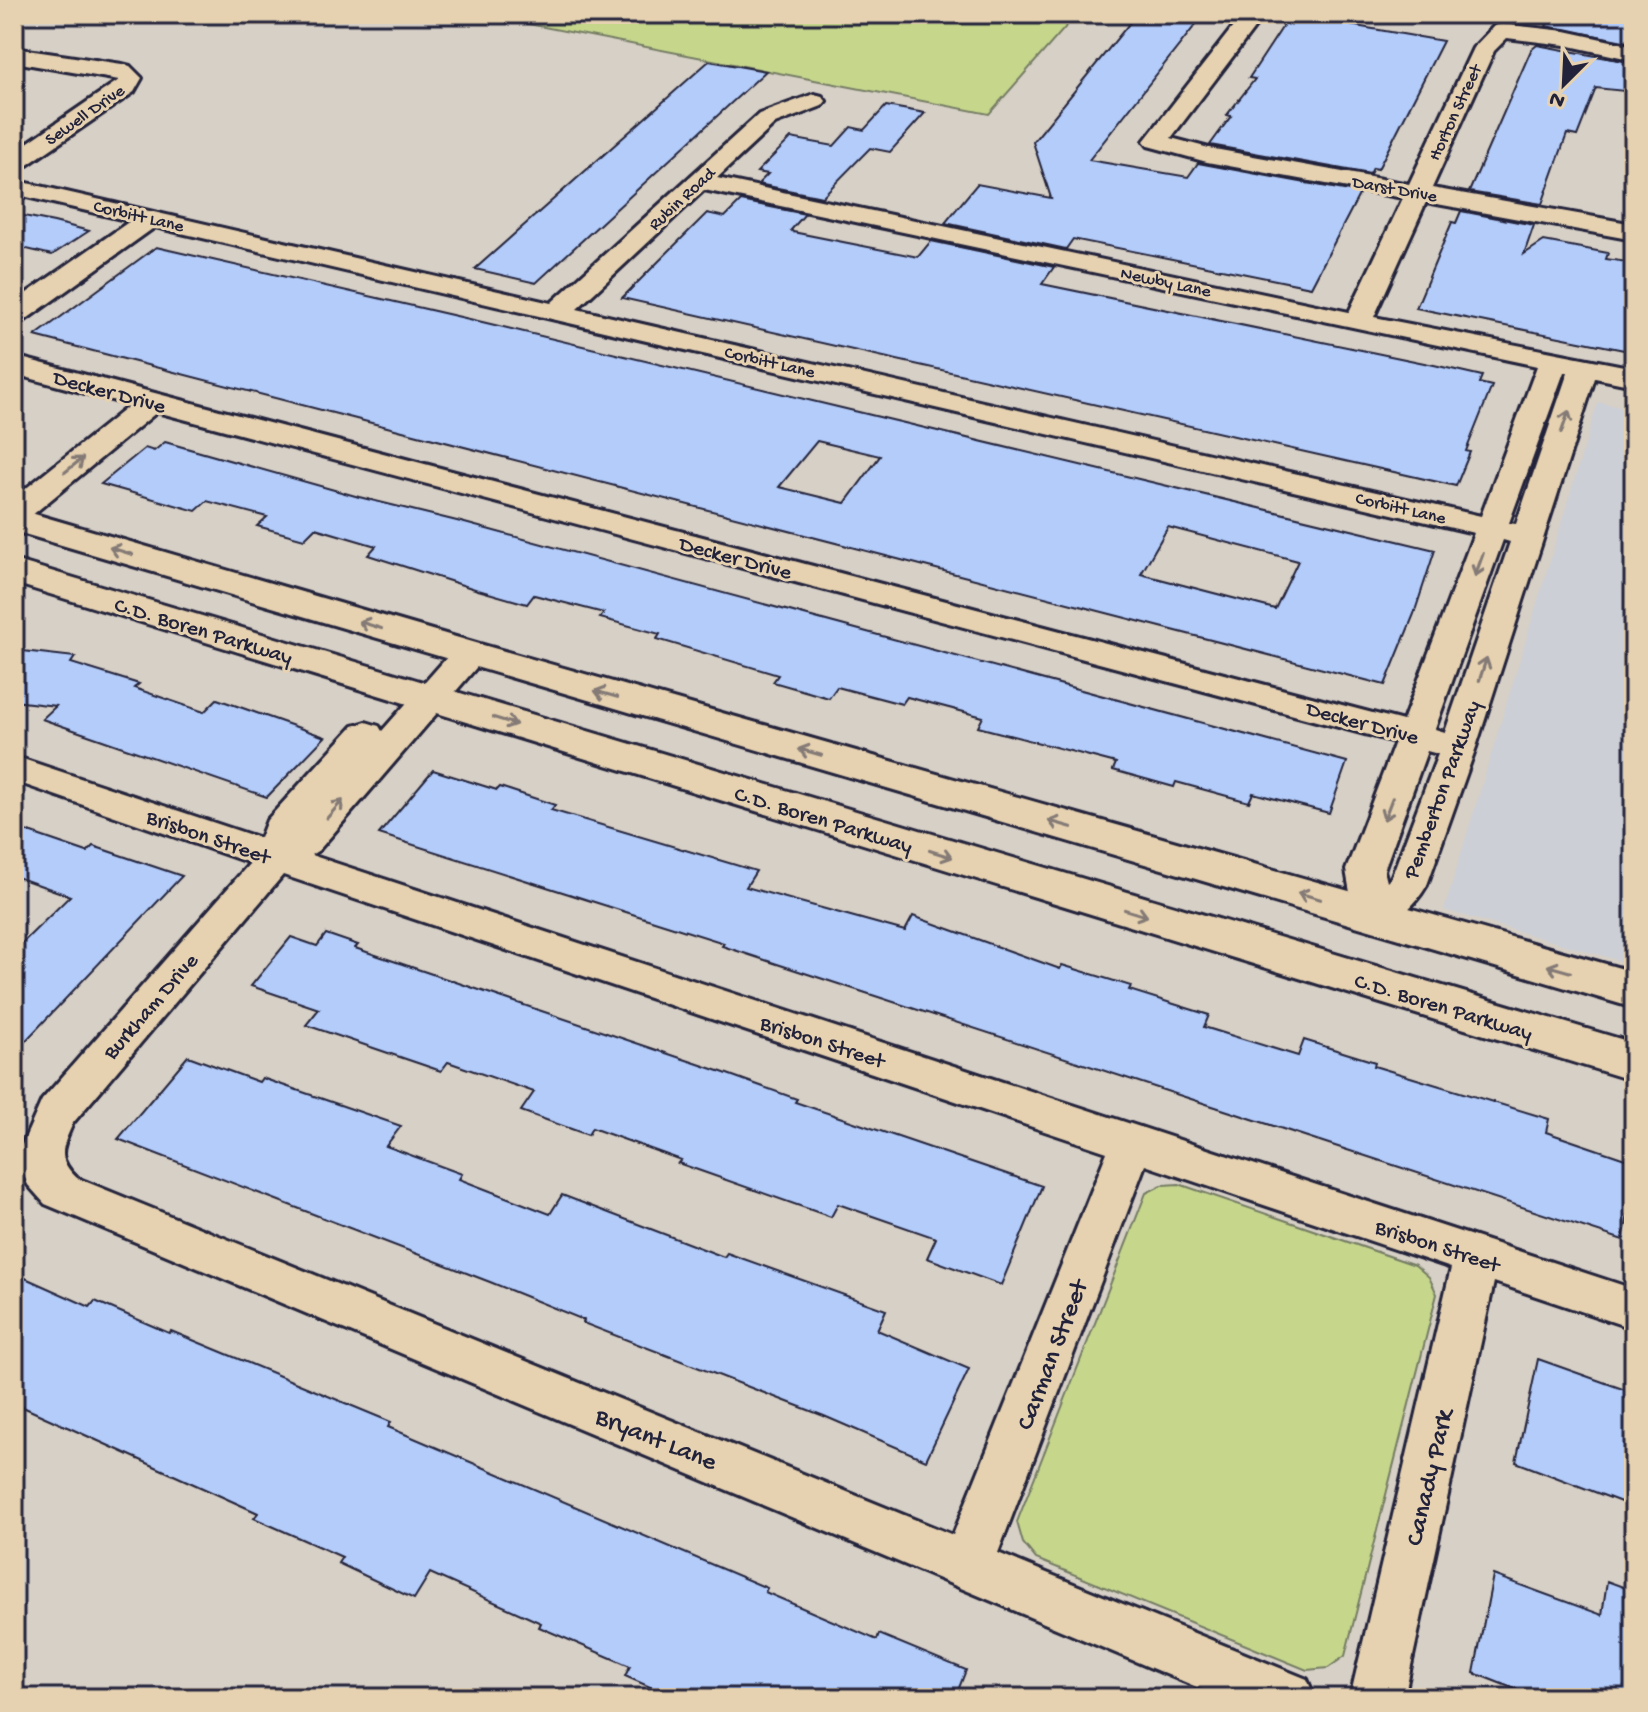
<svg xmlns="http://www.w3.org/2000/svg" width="1648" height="1712" font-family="'Gochi Hand',sans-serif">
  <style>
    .built { fill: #cccfd6 }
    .green { fill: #c6d78c; stroke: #747c64; stroke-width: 2 }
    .building { fill: #b3ccfa; stroke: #22223b; stroke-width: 2; fill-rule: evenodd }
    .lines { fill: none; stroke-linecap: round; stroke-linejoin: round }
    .street-casing { stroke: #22223b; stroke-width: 6 }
    .secondary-casing { stroke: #22223b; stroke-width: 6 }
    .street { fill: #e6d2b0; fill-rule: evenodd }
    .secondary { fill: #e6d2b0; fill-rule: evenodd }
    .oneway { stroke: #847a76 }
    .labels { text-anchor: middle; stroke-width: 6; stroke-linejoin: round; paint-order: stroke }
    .far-street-label { font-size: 18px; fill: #22223b; stroke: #e6d2b0 }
    .street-label { font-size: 22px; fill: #22223b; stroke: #e6d2b0 }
    .near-street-label { font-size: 26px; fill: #22223b; stroke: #e6d2b0 }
  </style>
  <rect width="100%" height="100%" fill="#d7d0c6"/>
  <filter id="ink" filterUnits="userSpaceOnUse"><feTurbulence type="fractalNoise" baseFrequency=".0125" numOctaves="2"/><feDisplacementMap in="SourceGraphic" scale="16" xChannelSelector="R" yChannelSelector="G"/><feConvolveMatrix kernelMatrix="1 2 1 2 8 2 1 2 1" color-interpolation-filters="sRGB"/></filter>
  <g filter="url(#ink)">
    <path class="built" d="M1598,402l36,8v555l-190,-55z"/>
    <g class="green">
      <path d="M477,14h600l-88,100z"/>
      <path d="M1179,1184l236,81 14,12 8,17 -92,362 -17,12 -21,2 -271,-111 -13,-16 -6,-21 129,-329 16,-8z"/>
    </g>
    <g class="building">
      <path d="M1149,14h55l-115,146 99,17 10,-14 162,30 -49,94 -238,-48 -7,10 -121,-26 32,-39 74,14 -18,-56 99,-122 11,2z"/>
      <path d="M1291,14h66l-7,11 93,16 -65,128 -5,-1 -3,6 -160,-29 21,-29 -4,-1 28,-36 -6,-1z"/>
      <path d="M1552,14h82v29l-88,-17z"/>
      <path d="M1537,45l97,18v29l-38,-4 -19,48 -10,-2 -25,70 -73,-12 62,-142z"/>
      <path d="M709,61l57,10 -230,212 -61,-14z"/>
      <path d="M886,106l39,7 -35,39 -20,-4 -48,49 -64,-13 10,-10 -11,-2 34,-34 43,8 17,-19 13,3z"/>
      <path d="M741,201l64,13 -14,16 2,2 125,25 13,-16 123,26 -12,17 392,81 48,11 -3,7 13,3 -26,65 4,1 -14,34 -834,-188 85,-85 18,4z"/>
      <path d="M1461,211l73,14 -10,29 20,-13 64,12 -2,6 28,4v89l-218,-44 36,-86 4,1z"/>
      <path d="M14,214l40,8 35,9 -37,24 -38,-9z"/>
      <path d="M156,247l322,74 957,229 -21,64 -29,71 -1350,-349zM817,441l63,15 -35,47 -66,-16zM1168,527l130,34 -23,48 -134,-35z"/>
      <path d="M165,442l194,55 102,25 886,240 -18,51 -76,-20 -4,9 -73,-20 -2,5 -61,-17 3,-7 -138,-36 5,-10 -76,-20 -5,7 -65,-17 -8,11 -56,-16 5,-7 -121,-36 3,-5 -60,-16 4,-5 -70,-18 -7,9 -49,-14 -110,-35 8,-9 -61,-18 -11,11 -47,-13 10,-9 -60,-16 -11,10 -95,-27 44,-36 9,3z"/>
      <path d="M14,650l61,7 -4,6 68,21 -5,4 70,24 13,-13 108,38 -58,60 -225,-78 14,-13 -42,-5z"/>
      <path d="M433,770l64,20 3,-3 55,18 -4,5 205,61 -10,16 159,44 8,-15 147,53 2,-4 69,21 -2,4 80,25 -5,12 94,29 6,-16 71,22 -1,4 175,53 -3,13 88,30v23l-11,55 -901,-294 2,-3 -345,-109z"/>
      <path d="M14,827l73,25 6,-6 89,30 -168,177v-102l56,-55 -56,-20z"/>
      <path d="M326,934l32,11 -3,3 364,123 78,28 -2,3 247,84 -41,99 -74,-27 9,-20 -98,-34 -7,13 -153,-54 3,-3 -89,-32 -4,7 -67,-24 13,-19 -86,-30 -7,9 -135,-46 13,-16 -68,-23 40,-49 26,9z"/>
      <path d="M188,1056l71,26 3,-4 139,48 -15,20 76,28 -3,5 91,35 12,-19 162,62 3,-4 159,57 -9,20 92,39 -43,91 -102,-44 -241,-93 1,-3 -94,-38 -372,-143z"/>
      <path d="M14,1273l76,34 5,-6 74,32 2,-2 220,91 -3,5 379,161 -2,4 112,48 2,-6 87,36 -11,28h-280l-50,-22 5,-10 -91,-39 2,-4 -111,-50 -16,26 -76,-36 4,-6 -88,-39 4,-5 -244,-110z"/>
      <path d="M1538,1359l96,34v114l-118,-45z"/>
      <path d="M1493,1575l109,40 5,-34 27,10v107h-96l-64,-25z"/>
    </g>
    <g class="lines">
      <defs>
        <g id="street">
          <path d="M1243,14h22l-94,124 38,10 200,36 64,-136 21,-22 8,-2 63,7 69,15v14l-69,-15 -58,-7 -13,13 -62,137 202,36v16l-208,-38 -52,115 260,51v18l-39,-8 -119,369 -49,138c-13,23 -40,48 -67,40l-6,-10 -8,-45 49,-128 -1238,-330 -132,109 -11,2v-25l116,-93 -116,-31v-18l1389,365 71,-188 -1319,-306 -131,94 -10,2v-21l116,-81 -116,-27v-14l537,123 208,-189 55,-20 8,2 4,5 -4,5 -47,18 -58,54 632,134 54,-114 -196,-36 -59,-16 -4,-5zM704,190l833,176 -56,150 -904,-207zM1564,372h4l-52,152 -7,-1zM1503,540l7,2 -65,190 -10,-3zM1427,751l11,3 -47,124 -4,4 -3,-12z"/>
          <path d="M14,48l108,16 8,2 12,12 -8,14 -111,76 -9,2v-18l105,-72 -105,-18z"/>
          <path d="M469,643l12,3 5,8 -5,8 -162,188 -8,5 1323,434v40l-140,-47 -90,416h-54l101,-430 -306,-103 -147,388 309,126 8,19h-92l-1178,-494 -17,-19 -9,-22 -1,-9 24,-54 208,-237 -236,-82v-25l246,82 7,-18 86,-94 13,-4 13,4 3,5 75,-85zM283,875l824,277 -154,383 -876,-357c-21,-20 -15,-30 -4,-55z"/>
        </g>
        <g id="secondary">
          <path d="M14,508l469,137 1151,327v36l-1620,-477z"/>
          <path d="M14,560l1620,483v38l-1620,-498z"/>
        </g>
      </defs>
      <use href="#street" class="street-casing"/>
      <use href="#secondary" class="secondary-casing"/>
      <use href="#street" class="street"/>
      <use href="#secondary" class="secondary"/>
    </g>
    <defs><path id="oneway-shaft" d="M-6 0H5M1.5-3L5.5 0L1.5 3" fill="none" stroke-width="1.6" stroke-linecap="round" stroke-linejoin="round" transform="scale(2)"/></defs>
    <g class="oneway">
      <use href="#oneway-shaft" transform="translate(1565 422) rotate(-71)"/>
      <use href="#oneway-shaft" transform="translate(74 465) rotate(-39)"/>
      <use href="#oneway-shaft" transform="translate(121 551) rotate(-163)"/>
      <use href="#oneway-shaft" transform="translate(1479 565) rotate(110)"/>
      <use href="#oneway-shaft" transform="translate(370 625) rotate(-163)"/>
      <use href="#oneway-shaft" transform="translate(1483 669) rotate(-72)"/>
      <use href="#oneway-shaft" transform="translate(606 694) rotate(-164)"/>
      <use href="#oneway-shaft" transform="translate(505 721) rotate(17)"/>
      <use href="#oneway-shaft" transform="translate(810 752) rotate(-164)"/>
      <use href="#oneway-shaft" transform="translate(335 809) rotate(-49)"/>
      <use href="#oneway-shaft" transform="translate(1388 809) rotate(111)"/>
      <use href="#oneway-shaft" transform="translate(1060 824) rotate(-164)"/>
      <use href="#oneway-shaft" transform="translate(941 854) rotate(17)"/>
      <use href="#oneway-shaft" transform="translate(1309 896) rotate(-164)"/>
      <use href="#oneway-shaft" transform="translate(1136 913) rotate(17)"/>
      <use href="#oneway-shaft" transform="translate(1559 969) rotate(-164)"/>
    </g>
  </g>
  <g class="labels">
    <g class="far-street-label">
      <text transform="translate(1454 112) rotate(-65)" y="6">Horton Street</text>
      <text transform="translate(84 114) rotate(-35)" y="6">Sewell Drive</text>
      <text transform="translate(1395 188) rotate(10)" y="6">Darst Drive</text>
      <text transform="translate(681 198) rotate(-43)" y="6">Rubin Road</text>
      <text transform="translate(139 215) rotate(13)" y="6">Corbitt Lane</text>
      <text transform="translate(1166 281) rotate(12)" y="6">Newby Lane</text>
      <text transform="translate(770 361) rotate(13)" y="6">Corbitt Lane</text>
      <text transform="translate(1401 507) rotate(13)" y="6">Corbitt Lane</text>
    </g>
    <g class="street-label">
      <text transform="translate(110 390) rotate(15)" y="8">Decker Drive</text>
      <text transform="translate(736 556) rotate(15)" y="8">Decker Drive</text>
      <text transform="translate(204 629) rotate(17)" y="8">C.D. Boren Parkway</text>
      <text transform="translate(1363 721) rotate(15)" y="8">Decker Drive</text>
      <text transform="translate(1440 789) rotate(-70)" y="8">Pemberton Parkway</text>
      <text transform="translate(824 818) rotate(17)" y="8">C.D. Boren Parkway</text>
      <text transform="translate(209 835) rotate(19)" y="8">Brisbon Street</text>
      <text transform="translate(149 1005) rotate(-49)" y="8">Burkham Drive</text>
      <text transform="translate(1444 1005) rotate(17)" y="8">C.D. Boren Parkway</text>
      <text transform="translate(823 1040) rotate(18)" y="8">Brisbon Street</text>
      <text transform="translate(1438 1244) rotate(18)" y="8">Brisbon Street</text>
    </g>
    <g class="near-street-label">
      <text transform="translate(1050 1354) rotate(-69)" y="9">Carman Street</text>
      <text transform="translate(657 1437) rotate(22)" y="9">Bryant Lane</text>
      <text transform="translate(1427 1477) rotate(-77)" y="9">Canady Park</text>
    </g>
  </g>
  <rect width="1648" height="1712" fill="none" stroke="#e6d2b0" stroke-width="48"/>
  <rect x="24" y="24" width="1600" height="1664" fill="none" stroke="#22223b" stroke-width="3" filter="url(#ink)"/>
  <g transform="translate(1564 84) rotate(204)" stroke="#e6d2b0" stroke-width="6" paint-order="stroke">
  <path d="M0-6L14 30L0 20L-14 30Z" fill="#22223b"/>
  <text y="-12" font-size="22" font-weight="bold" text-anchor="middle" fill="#22223b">N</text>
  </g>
</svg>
